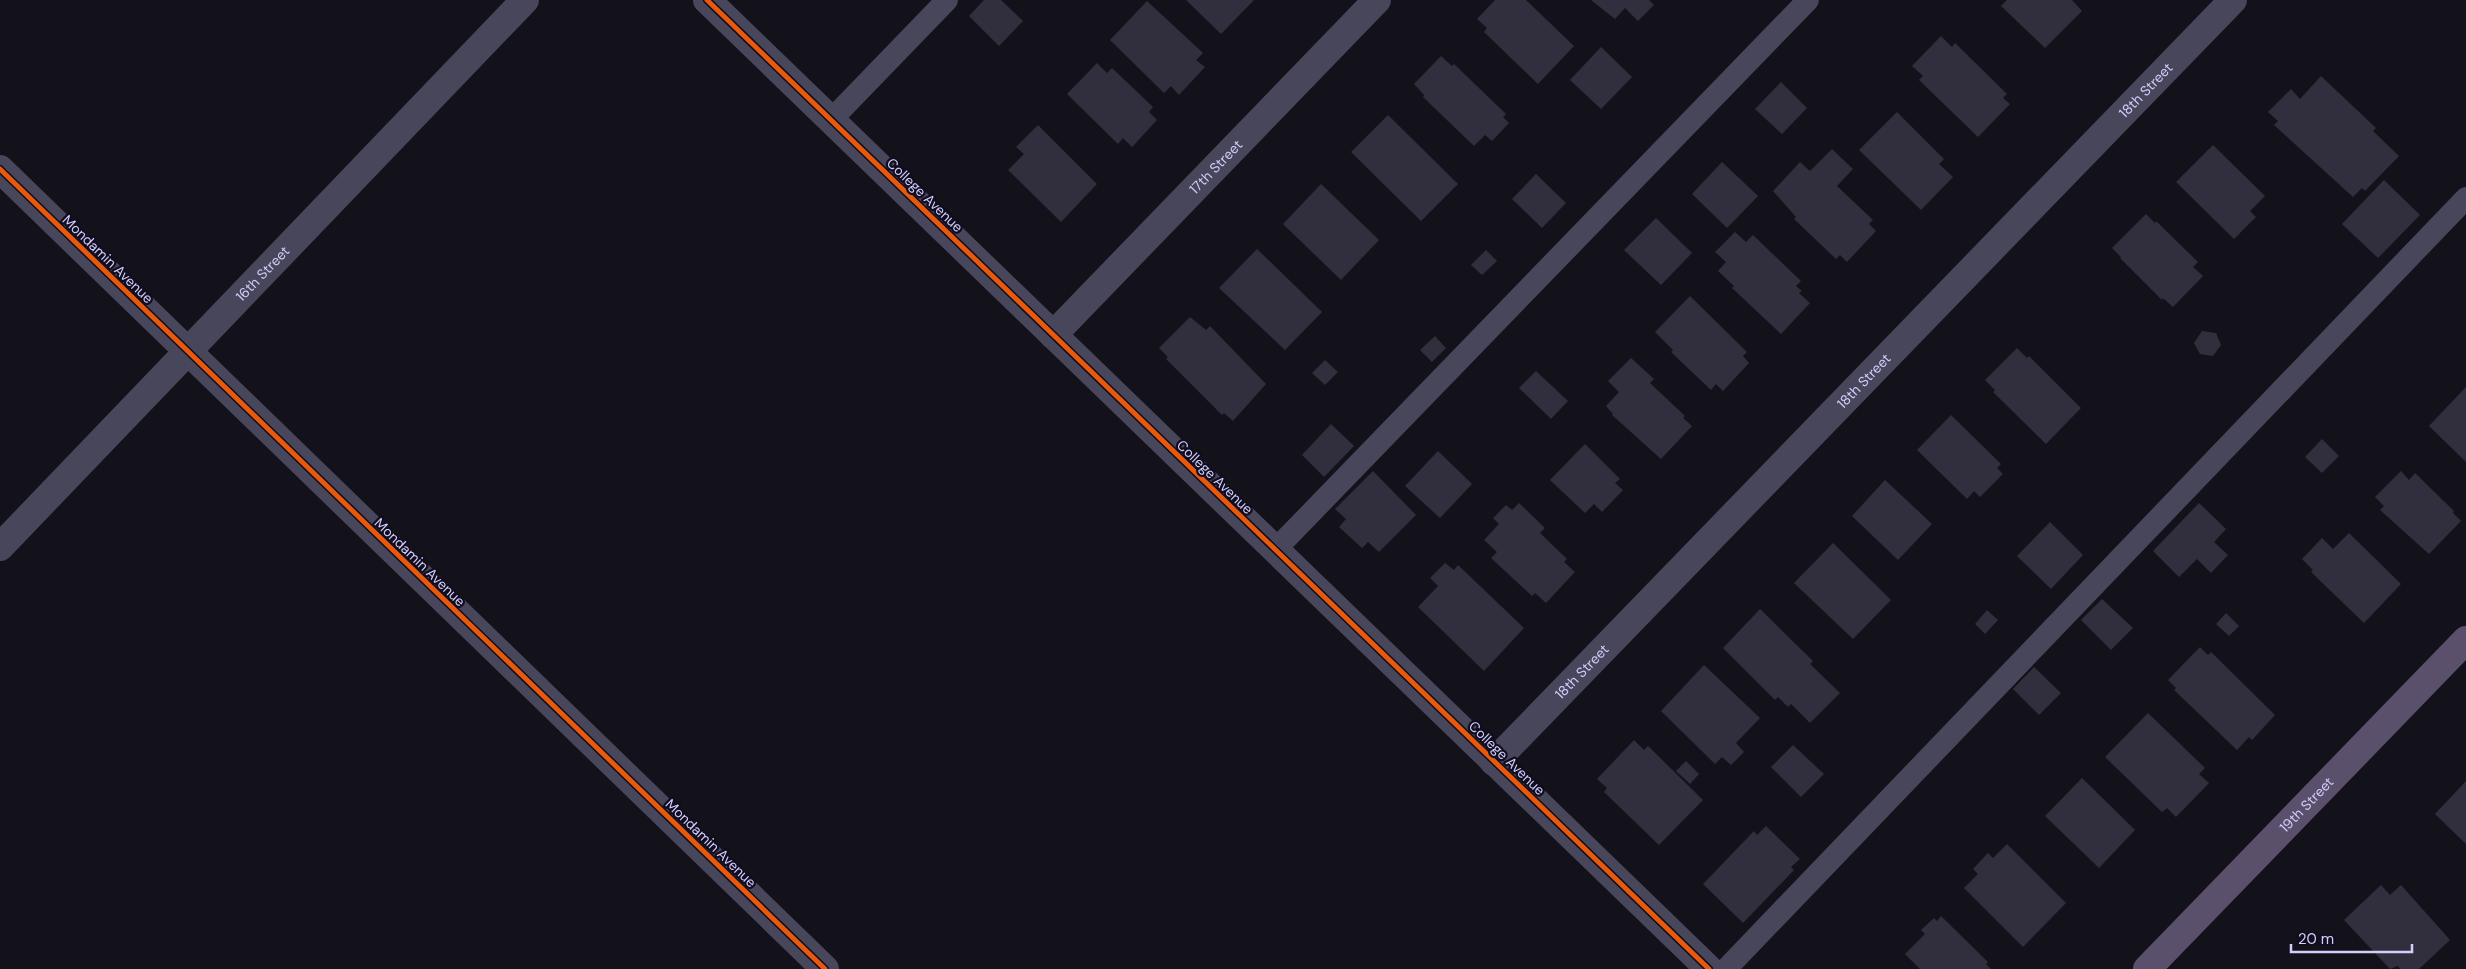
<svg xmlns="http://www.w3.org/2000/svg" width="2466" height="969" font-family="'DM Sans',sans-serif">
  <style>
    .building { fill: #312f3d }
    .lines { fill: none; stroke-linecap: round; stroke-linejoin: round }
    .lane { stroke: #47465b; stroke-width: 22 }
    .street { stroke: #47465b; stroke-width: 28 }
    .primary { stroke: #5a506c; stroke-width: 28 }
    .cycleway-casing { stroke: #100d1e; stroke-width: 8 }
    .cycleway { stroke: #e8590c; stroke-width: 5 }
    .labels { text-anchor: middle; stroke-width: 4.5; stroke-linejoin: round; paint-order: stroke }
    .street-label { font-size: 14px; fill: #d2cdfc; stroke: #100d1e }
  </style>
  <rect width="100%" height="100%" fill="#13111a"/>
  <g class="building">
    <path d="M984,0h17l22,21 -24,25 -30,-30z"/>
    <path d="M1186,0h68l-33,34z"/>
    <path d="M1495,0h31l48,46 -36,38 -54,-52 3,-4 -10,-9z"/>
    <path d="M1591,0h58l5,5 -16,16 -13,-13 -10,11z"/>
    <path d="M2007,0h65l10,11 -37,37 -44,-42z"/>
    <path d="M1147,1l56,52 -7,7 9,7 -26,28 -8,-9 -7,7 -54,-53z"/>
    <path d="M1941,36l11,11 3,-4 52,51 -4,4 7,6 -32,33 -59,-57 4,-4 -11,-10z"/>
    <path d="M1601,47l31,30 -31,32 -31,-29z"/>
    <path d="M1441,56l11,10 2,-2 52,50 -3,3 6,6 -17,18 -7,-6 -11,11 -51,-49 1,-2 -10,-11z"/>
    <path d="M1097,63l10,10 5,-5 41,39 -4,5 8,8 -25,27 -9,-9 -5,6 -51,-50z"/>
    <path d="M2321,76l55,52 -3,3 26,25 -34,35 -3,-3 -9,9 -79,-72 4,-4 -10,-9 23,-23 9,10z"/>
    <path d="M1781,82l26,26 -25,26 -27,-25z"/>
    <path d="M1897,112l47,47 -5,5 14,13 -32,33 -62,-60z"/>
    <path d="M1388,115l70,69 -37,37 -70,-69z"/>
    <path d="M1038,125l59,59 -36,38 -53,-52 16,-16 -8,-7z"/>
    <path d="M2213,145l52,51 -15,15 6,6 -22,22 -58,-57z"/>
    <path d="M1832,149l21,20 -16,17 36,34 -4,4 7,7 -29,31 -7,-7 -4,4 -42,-40 2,-2 -23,-26 27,-29 10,9z"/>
    <path d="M1722,162l36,34 -31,32 -35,-34z"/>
    <path d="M1536,174l30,29 -24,25 -30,-29z"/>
    <path d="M2384,180l36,35 -42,43 -36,-34z"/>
    <path d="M1321,184l58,56 -38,40 -58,-56z"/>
    <path d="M2146,214l9,9 1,-2 42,41 -5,5 10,9 -30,31 -10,-9 -1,2 -42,-42 1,-1 -9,-9z"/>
    <path d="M1656,218l36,35 -31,32 -37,-35z"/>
    <path d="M1735,232l11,10 7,-7 48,46 -5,5 6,5 -3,2 11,10 -29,31 -49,-46 2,-2 -16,-15 8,-9 -11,-10z"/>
    <path d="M1257,249l65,63 -37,38 -66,-62z"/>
    <path d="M1486,250l11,11 -15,14 -11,-10z"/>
    <path d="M1690,296l57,56 -4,4 6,7 -26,28 -7,-7 -5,6 -40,-38 2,-2 -18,-18z"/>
    <path d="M1190,317l16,13 4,-4 56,58 -33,37 -9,-8 -2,2 -56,-56 2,-2 -9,-9z"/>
    <path d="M2202,331l14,2 5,12 -8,11 -13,-2 -6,-11z"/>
    <path d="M1435,336l11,12 -14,14 -12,-12z"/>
    <path d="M2017,348l10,10 2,-2 52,52 -35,36 -53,-52 2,-2 -10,-10z"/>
    <path d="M1631,358l23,21 -4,4 35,33 -2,2 9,8 -31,33 -49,-44 1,-1 -7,-8 13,-14 -11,-11z"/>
    <path d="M1325,360l13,12 -13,13 -13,-12z"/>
    <path d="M1536,371l32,30 -17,18 -32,-31z"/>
    <path d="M2466,387v75l-37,-36z"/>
    <path d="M1951,415l50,49 -4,4 6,6 -23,23 -6,-6 -7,8 -50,-49z"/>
    <path d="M1331,424l23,22 -30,31 -22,-22z"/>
    <path d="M2322,439l17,17 -17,17 -17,-16z"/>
    <path d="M1585,444l35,35 -5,4 8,7 -21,22 -8,-8 -9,9 -35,-33z"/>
    <path d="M1438,451l34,33 -32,34 -35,-32z"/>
    <path d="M1373,471l43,44 -37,37 -11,-10 -6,6 -23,-21 7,-8 -11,-10z"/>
    <path d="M2401,471l8,9 6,-7 39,38 -1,2 8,8 -32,33 -49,-44 4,-4 -9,-9z"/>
    <path d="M1885,480l47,44 -34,36 -46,-44z"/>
    <path d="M1519,503l26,25 -5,5 27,26 -3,3 11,10 -29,31 -11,-10 -3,3 -41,-38 6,-6 -13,-12 15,-16 -6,-6 13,-13 6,5z"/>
    <path d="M2199,503l27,26 -12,13 14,13 -17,18 -14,-14 -18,18 -26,-26z"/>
    <path d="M2050,522l33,33 -32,34 -34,-33z"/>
    <path d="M2349,533l52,51 -37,39 -53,-51 2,-2 -11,-11 20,-21 11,11z"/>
    <path d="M1833,543l58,57 -38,39 -59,-56z"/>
    <path d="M1445,563l9,7 4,-5 66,63 -40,43 -66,-64 20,-21 -8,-8z"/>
    <path d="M2102,599l31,29 -22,22 -30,-30z"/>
    <path d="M1760,609l53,52 -3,3 30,29 -30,30 -19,-19 -3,3 -10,-10 -3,3 -52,-52z"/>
    <path d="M1987,610l11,10 -13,14 -10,-10z"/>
    <path d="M2226,613l13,13 -10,10 -13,-12z"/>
    <path d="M2200,647l8,8 3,-3 64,63 -23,25 -3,-3 -12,13 -63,-60 2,-2 -8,-8z"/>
    <path d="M1704,665l56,53 -24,25 8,9 -13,13 -9,-8 -7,7 -54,-53z"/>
    <path d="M2034,667l27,26 -22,22 -26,-26z"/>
    <path d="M2148,713l57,55 -6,6 10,9 -33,34 -9,-9 -5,4 -57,-55z"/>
    <path d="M1634,740l10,10 4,-4 55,54 -44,45 -55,-53 3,-4 -10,-9z"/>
    <path d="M1793,745l31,29 -23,23 -30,-30z"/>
    <path d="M1686,761l13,13 -9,10 -14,-13z"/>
    <path d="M2082,778l53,52 -36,38 -54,-52z"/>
    <path d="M2466,781v63l-31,-30z"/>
    <path d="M1766,826l34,33 -9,8 3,3 -51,53 -40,-39 51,-53 3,4z"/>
    <path d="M2007,844l59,59 -43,44 -59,-59 14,-14 -5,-5 15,-16 5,5z"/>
    <path d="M2381,885l9,10 11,-10 49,55 -31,29h-19l-2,-3 -8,3 -46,-49z"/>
    <path d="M1941,916l47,46 -2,2 5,5h-71l-15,-15 20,-20 -4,-4 13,-12 3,3z"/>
  </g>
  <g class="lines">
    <g class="lane">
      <path d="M831,120l116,-120"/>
      <path d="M1275,550l533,-550"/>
      <path d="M1726,969l740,-771"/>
    </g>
    <g class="street">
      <path d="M707,0l1002,969"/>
      <path d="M0,169l825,800"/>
      <path id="s1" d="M1053,335l324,-335"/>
      <path id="s2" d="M0,547l525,-547"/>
      <path id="s3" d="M1494,762l739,-762"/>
    </g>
    <path class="primary" id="s4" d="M2147,969l319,-329"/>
    <defs>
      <g id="cycleway">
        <path d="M707,0l1002,969"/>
        <path d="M0,169l825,800"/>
      </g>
    </defs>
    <use href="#cycleway" class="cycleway-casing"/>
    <use href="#cycleway" class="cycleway"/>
  </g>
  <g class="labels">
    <g class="street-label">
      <text dy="5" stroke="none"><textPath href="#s3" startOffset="936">18th Street</textPath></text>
      <text dy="5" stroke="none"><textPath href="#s1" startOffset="234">17th Street</textPath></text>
      <text transform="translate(925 195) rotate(44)" y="5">College Avenue</text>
      <text transform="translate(108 259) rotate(44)" y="5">Mondamin Avenue</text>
      <text dy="5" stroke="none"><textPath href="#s2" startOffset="379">16th Street</textPath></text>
      <text dy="5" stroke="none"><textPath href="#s3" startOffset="531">18th Street</textPath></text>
      <text transform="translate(1215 477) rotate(44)" y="5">College Avenue</text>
      <text transform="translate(420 562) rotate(44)" y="5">Mondamin Avenue</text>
      <text dy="5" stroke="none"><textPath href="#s3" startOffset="126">18th Street</textPath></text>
      <text transform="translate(1507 758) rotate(44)" y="5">College Avenue</text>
      <text dy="5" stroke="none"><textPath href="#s4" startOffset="229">19th Street</textPath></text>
      <text transform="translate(711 843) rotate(44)" y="5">Mondamin Avenue</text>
    </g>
  </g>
  <path d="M2291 944v8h121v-8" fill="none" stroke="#d2cdfc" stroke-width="2.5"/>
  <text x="2298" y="944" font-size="15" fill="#d2cdfc" stroke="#100d1e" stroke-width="4" paint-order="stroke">20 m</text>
</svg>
